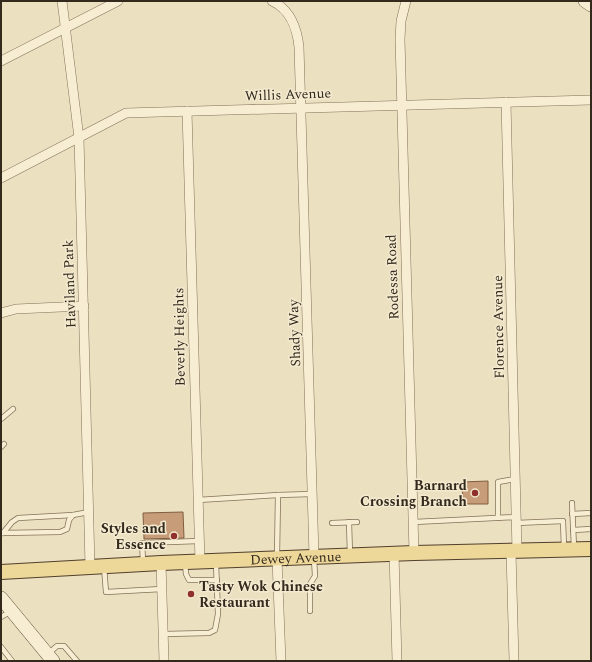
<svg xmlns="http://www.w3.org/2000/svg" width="592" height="662" font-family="Spectral,serif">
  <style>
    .building { fill: #c79c78; stroke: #815d40 }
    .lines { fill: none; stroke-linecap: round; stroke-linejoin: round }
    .lane-casing { stroke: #837159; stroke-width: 6 }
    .street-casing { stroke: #837159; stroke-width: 10 }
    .secondary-casing { stroke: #65523c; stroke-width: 14 }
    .primary-casing { stroke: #513f2d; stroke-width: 16 }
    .lane { stroke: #f7edd2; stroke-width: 4.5 }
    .street { stroke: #f7edd2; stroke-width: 9 }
    .secondary { stroke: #f7edd2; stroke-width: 13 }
    .primary { stroke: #edd799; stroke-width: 14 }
    .poi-dot { fill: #8f302c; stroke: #f3eacf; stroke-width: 1.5 }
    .labels { text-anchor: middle; stroke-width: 3; stroke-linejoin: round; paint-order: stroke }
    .street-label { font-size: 14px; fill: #33291d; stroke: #f3eacf }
    .poi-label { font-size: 14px; font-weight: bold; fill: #33291d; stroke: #f3eacf; text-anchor: end }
  </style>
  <rect width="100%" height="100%" fill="#ebe0c0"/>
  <g class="building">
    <path d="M488,481v23h-25l-1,-22z"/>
    <path d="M183,512l1,26 -40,1 -1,-26z"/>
  </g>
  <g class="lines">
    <defs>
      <g id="lane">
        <path d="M1,419l12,-10"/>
        <path d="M1,447l3,-3"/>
        <path d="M198,500l80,-5"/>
        <path d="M572,503l2,45"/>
        <path d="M572,514l19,-1"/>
        <path d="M498,518v-36l17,-3"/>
        <path d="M349,522l1,33"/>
        <path d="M414,522l102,-5"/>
        <path d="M332,523l25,-1"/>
        <path d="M516,523l47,-2 1,27"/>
        <path d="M573,530l18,-1"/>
        <path d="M1,533l59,-1 7,-3 2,-9 4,-5 16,-3"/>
        <path d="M3,533l9,-11 6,-4 55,-3"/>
        <path d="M277,557l1,-62 34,-1"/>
        <path d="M143,561l-1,-18 57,-2"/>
        <path d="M185,564l1,10 3,6h28"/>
        <path d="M104,567l2,25 56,-3"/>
        <path d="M310,611v-27l5,-8 -1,-18"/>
        <path d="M1,617l9,-5"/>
        <path d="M164,634l45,-1 6,-3 3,-16 -2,-51"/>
        <path d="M1,647l11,14"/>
        <path d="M49,653l8,-7h7l13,15"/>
      </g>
      <g id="street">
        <path d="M62,1l17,137 11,428"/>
        <path d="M272,1c19,9 25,27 27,46l15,509"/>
        <path d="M406,1l-5,20 -1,18 14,514"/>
        <path d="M1,61l117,-60"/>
        <path d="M506,102l11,449"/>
        <path d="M187,111l13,451"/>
        <path d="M1,178l125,-65 465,-13"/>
        <path d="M1,313l15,-4 68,-3"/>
        <path d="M511,552l3,109"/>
        <path d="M394,553l3,108"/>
        <path d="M277,559l4,102"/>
        <path d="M161,563l3,98"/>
      </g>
      <g id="secondary">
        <path d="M585,1l6,4"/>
        <path d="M1,598l52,63"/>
      </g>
      <g id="primary">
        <path id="s1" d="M1,572l160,-9 253,-10 177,-4"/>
      </g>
    </defs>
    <use href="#lane" class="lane-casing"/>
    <use href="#street" class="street-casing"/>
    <use href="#secondary" class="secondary-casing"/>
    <use href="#primary" class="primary-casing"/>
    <use href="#lane" class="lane"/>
    <use href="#street" class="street"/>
    <use href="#secondary" class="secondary"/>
    <use href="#primary" class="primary"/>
  </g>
  <g class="poi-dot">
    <circle cx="475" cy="493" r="4"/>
    <circle cx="174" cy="536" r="4"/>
    <circle cx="191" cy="594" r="4"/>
  </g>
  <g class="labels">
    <g class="street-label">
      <text transform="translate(288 94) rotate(-2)" y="5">Willis Avenue</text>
      <text transform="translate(392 277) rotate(-92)" y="5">Rodessa Road</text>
      <text transform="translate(69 284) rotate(-92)" y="5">Haviland Park</text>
      <text transform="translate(498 327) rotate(-91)" y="5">Florence Avenue</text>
      <text transform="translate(294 333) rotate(-92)" y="5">Shady Way</text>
      <text transform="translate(179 337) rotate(-91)" y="5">Beverly Heights</text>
      <text dy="5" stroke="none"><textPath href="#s1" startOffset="295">Dewey Avenue</textPath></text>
    </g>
    <g class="poi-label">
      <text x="467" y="490">Barnard<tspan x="467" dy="16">Crossing Branch</tspan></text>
      <text x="166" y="533">Styles and<tspan x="166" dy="16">Essence</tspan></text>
      <text x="199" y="591" text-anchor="start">Tasty Wok Chinese<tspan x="199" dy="16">Restaurant</tspan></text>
    </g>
  </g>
  <rect width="592" height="662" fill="none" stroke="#33291d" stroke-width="4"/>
</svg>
